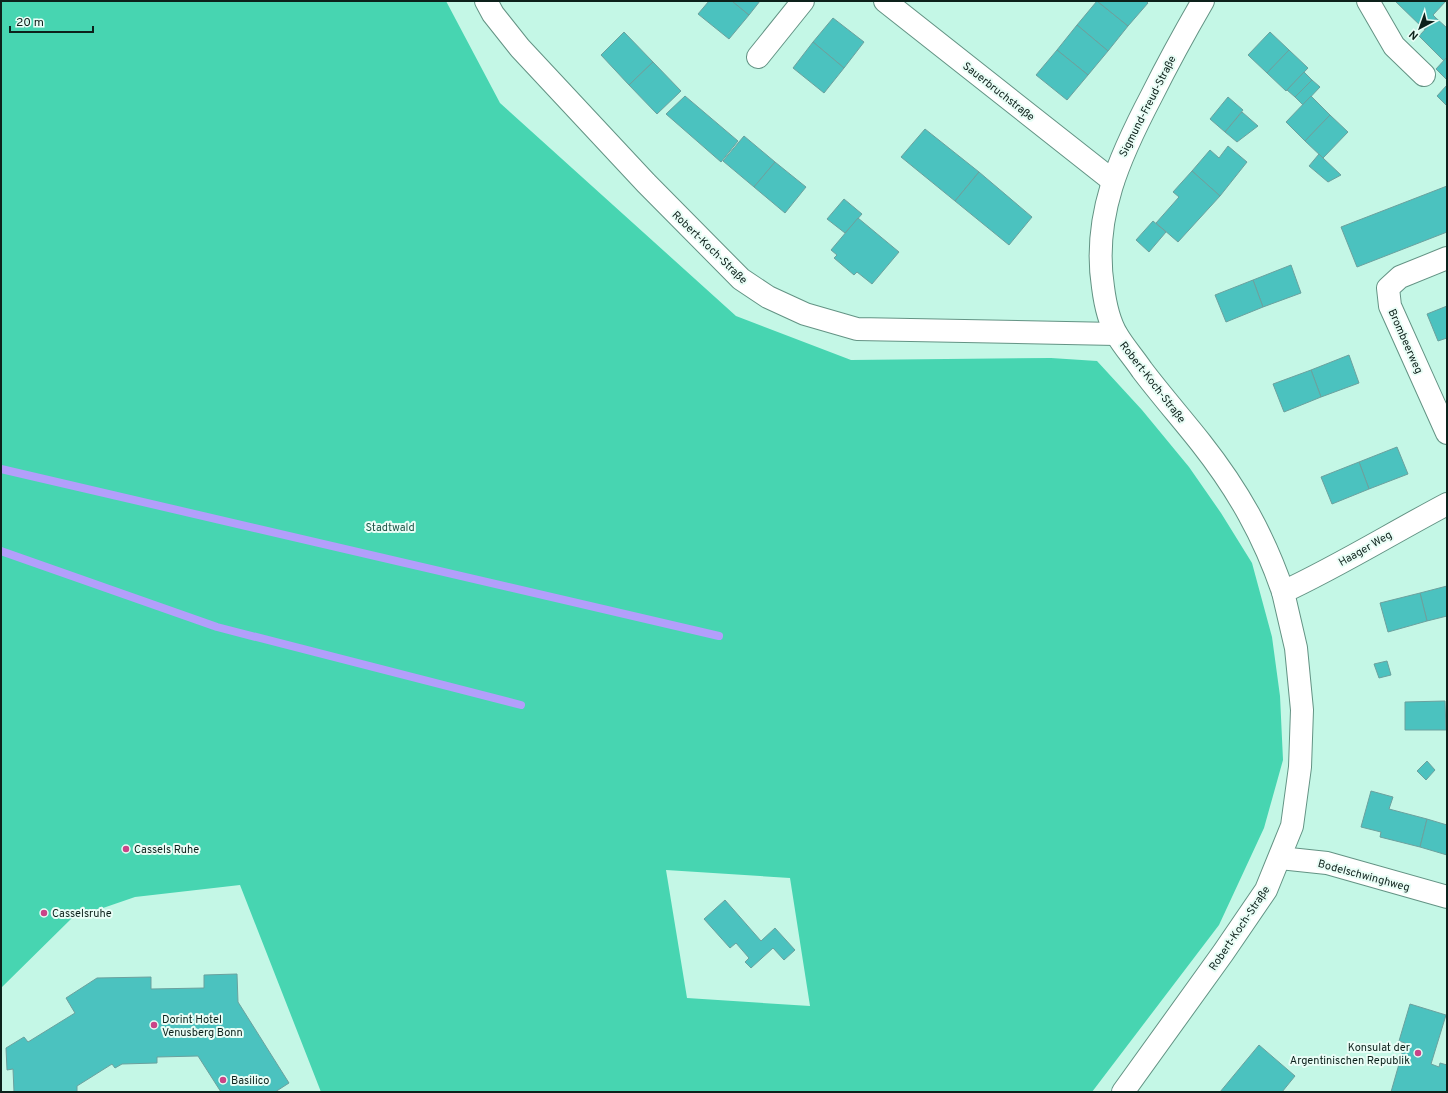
<svg xmlns="http://www.w3.org/2000/svg" width="1448" height="1093" font-family="Overpass,sans-serif">
  <style>
    .forest { fill: #47d5b1; fill-rule: evenodd }
    .lines { fill: none; stroke-linecap: round; stroke-linejoin: round }
    .stream { stroke: #b39ffb; stroke-width: 8 }
    .building { fill: #4bc2bf; stroke: #6ba19e }
    .minor-casing { stroke: #639384; stroke-width: 24 }
    .tertiary-casing { stroke: #639384; stroke-width: 24 }
    .minor { stroke: #fff; stroke-width: 22 }
    .tertiary { stroke: #fff; stroke-width: 22 }
    .poi-dot { fill: #ca4588; stroke: #e9fdf6; stroke-width: 1.5 }
    .labels { text-anchor: middle; stroke-width: 4; stroke-linejoin: round; paint-order: stroke }
    .street-label { font-size: 11px; fill: #0d211b; stroke: #e9fdf6 }
    .park-label { font-size: 11px; fill: #1e5748; stroke: #e9fdf6 }
    .poi-label { font-size: 11px; fill: #0d211b; stroke: #e9fdf6; text-anchor: start }
  </style>
  <rect width="100%" height="100%" fill="#c4f7e6"/>
  <path class="forest" d="M1,1h445l54,102 236,213 115,44 200,-2 46,3 45,49 47,57 32,46 31,50 20,74 8,59 3,64 -19,68 -45,97 -127,167h-771l-81,-207 -105,12 -64,22 -70,69zM666,870l124,8 20,128 -123,-8z"/>
  <g class="lines">
    <g class="stream">
      <path d="M1,469l718,167"/>
      <path d="M1,551l216,76 304,78"/>
    </g>
  </g>
  <g class="building">
    <path d="M709,1h23l17,14 -20,24 -31,-25z"/>
    <path d="M732,1h28l-11,14z"/>
    <path d="M1097,1l31,25 -20,25 -31,-26z"/>
    <path d="M1097,1h49l2,2 -20,23z"/>
    <path d="M1395,1h51l-13,14 3,3 -11,12z"/>
    <path d="M833,18l31,24 -20,26 -31,-26z"/>
    <path d="M1436,18l11,10v29l-3,4 -25,-25z"/>
    <path d="M1077,25l31,26 -20,24 -31,-25z"/>
    <path d="M624,32l29,30 -24,23 -28,-30z"/>
    <path d="M1270,32l19,18 -22,23 -19,-18z"/>
    <path d="M813,42l31,26 -20,25 -31,-25z"/>
    <path d="M1057,50l31,25 -21,25 -31,-25z"/>
    <path d="M1289,50l19,18 -22,23 -19,-18z"/>
    <path d="M1447,57v23l-11,-11z"/>
    <path d="M653,62l28,29 -24,23 -28,-29z"/>
    <path d="M1304,72l8,8 -17,17 -8,-7z"/>
    <path d="M1312,80l8,7 -17,18 -8,-8z"/>
    <path d="M1447,85v21l-10,-10z"/>
    <path d="M685,96l53,45 -17,21 -55,-48z"/>
    <path d="M1311,96l19,19 -25,26 -19,-19z"/>
    <path d="M1228,97l15,13 -18,22 -15,-13z"/>
    <path d="M1242,112l16,14 -21,16 -12,-10z"/>
    <path d="M1330,115l18,17 -25,26 -18,-17z"/>
    <path d="M925,129l54,43 -24,29 -54,-44z"/>
    <path d="M744,136l31,26 -21,25 -31,-26z"/>
    <path d="M1228,146l19,16 -27,34 -28,-25 18,-21 9,8z"/>
    <path d="M1319,154l4,4 18,17 -13,7 -19,-16z"/>
    <path d="M775,162l31,25 -21,26 -31,-26z"/>
    <path d="M1192,171l28,25 -42,46 -22,-19 23,-26 -6,-5z"/>
    <path d="M979,172l53,45 -23,28 -54,-44z"/>
    <path d="M1447,186v46l-90,35 -16,-40z"/>
    <path d="M844,199l18,15 -17,19 -18,-14z"/>
    <path d="M858,218l41,34 -27,32 -15,-12 -3,3 -20,-17 3,-3 -6,-5z"/>
    <path d="M1153,221l13,11 -17,20 -13,-12z"/>
    <path d="M1291,265l10,28 -38,14 -10,-27z"/>
    <path d="M1253,280l10,27 -37,15 -11,-27z"/>
    <path d="M1447,306v32l-9,3 -11,-27z"/>
    <path d="M1349,355l10,28 -38,14 -10,-27z"/>
    <path d="M1311,370l10,27 -37,15 -11,-28z"/>
    <path d="M1397,447l11,27 -39,15 -10,-27z"/>
    <path d="M1359,462l10,27 -37,15 -11,-27z"/>
    <path d="M1447,586v30l-20,5 -7,-28z"/>
    <path d="M1420,593l7,28 -39,11 -8,-29z"/>
    <path d="M1387,661l4,14 -12,3 -5,-14z"/>
    <path d="M1445,701l1,29h-41v-28z"/>
    <path d="M1427,761l8,9 -9,10 -9,-9z"/>
    <path d="M1371,791l22,6 -4,12 38,10 -7,28 -40,-10 1,-5 -20,-5z"/>
    <path d="M1427,819l20,6v30l-27,-8z"/>
    <path d="M725,900l36,41 14,-13 20,22 -11,10 -11,-12 -22,20 -6,-6 4,-4 -13,-15 -6,5 -26,-29z"/>
    <path d="M237,974l1,28 51,81 -14,9h-54l-23,-36 -41,1v6l-35,1 -7,4 -3,-4 -35,22v6h-63l-1,-23 -6,1 -1,-22 18,-11 4,5 47,-29 -9,-15 31,-20 54,-1v12l53,-1v-13z"/>
    <path d="M1410,1004l36,11 -15,49 8,3 1,-4 7,2v27h-56l14,-49 -6,-2z"/>
    <path d="M1259,1045l36,31 -13,16h-62z"/>
  </g>
  <g class="lines">
    <defs>
      <g id="minor">
        <path d="M486,1l7,13 27,34 126,135 95,96 27,18 37,17 52,15 259,5"/>
        <path d="M885,1l228,180"/>
        <path d="M1203,1c-18,31 -35,62 -51,94 -32,61 -60,121 -49,192 2,16 5,33 14,48 7,12 17,23 25,35 19,25 40,49 59,73 37,47 63,93 82,149"/>
        <path d="M1368,1l26,45 30,29"/>
        <path d="M758,57l45,-56"/>
        <path d="M1447,258l-47,19 -12,11 2,18 57,127"/>
        <path d="M1280,858l47,5 120,34"/>
      </g>
      <path id="tertiary" d="M1123,1092l100,-139 43,-63 26,-64 8,-59 2,-57 -6,-62 -13,-56c56,-26 109,-59 164,-88"/>
    </defs>
    <use href="#minor" class="minor-casing"/>
    <use href="#tertiary" class="tertiary-casing"/>
    <use href="#minor" class="minor"/>
    <use href="#tertiary" class="tertiary"/>
  </g>
  <g class="poi-dot">
    <circle cx="126" cy="849" r="4"/>
    <circle cx="44" cy="913" r="4"/>
    <circle cx="154" cy="1025" r="4"/>
    <circle cx="1418" cy="1053" r="4"/>
    <circle cx="223" cy="1080" r="4"/>
  </g>
  <g class="labels">
    <g class="street-label">
      <text transform="translate(999 91) rotate(38)" y="4">Sauerbruchstraße</text>
      <text transform="translate(1147 106) rotate(-63)" y="4">Sigmund-Freud-Straße</text>
      <text transform="translate(710 247) rotate(44)" y="4">Robert-Koch-Straße</text>
      <text transform="translate(1406 341) rotate(66)" y="4">Brombeerweg</text>
      <text transform="translate(1153 382) rotate(52)" y="4">Robert-Koch-Straße</text>
      <text transform="translate(1365 548) rotate(-30)" y="4">Haager Weg</text>
      <text transform="translate(1364 875) rotate(15)" y="4">Bodelschwinghweg</text>
      <text transform="translate(1239 928) rotate(-56)" y="4">Robert-Koch-Straße</text>
    </g>
    <g class="park-label">
      <text x="390" y="531">Stadtwald</text>
    </g>
    <g class="poi-label">
      <text x="134" y="853">Cassels Ruhe</text>
      <text x="52" y="917">Casselsruhe</text>
      <text x="162" y="1023">Dorint Hotel<tspan x="162" dy="13">Venusberg Bonn</tspan></text>
      <text x="1410" y="1051" text-anchor="end">Konsulat der<tspan x="1410" dy="13">Argentinischen Republik</tspan></text>
      <text x="231" y="1084">Basilico</text>
    </g>
  </g>
  <rect width="1448" height="1093" fill="none" stroke="#0d211b" stroke-width="4"/>
  <g transform="translate(1420 28) rotate(221)" stroke="#e9fdf6" stroke-width="3" paint-order="stroke">
  <path d="M0-3L7 15L0 10L-7 15Z" fill="#0d211b"/>
  <text y="-6" font-size="11" font-weight="bold" text-anchor="middle" fill="#0d211b">N</text>
  </g>
  <path d="M10 26v6h83v-6" fill="none" stroke="#0d211b" stroke-width="2"/>
  <text x="16" y="26" font-size="12" fill="#0d211b" stroke="#e9fdf6" stroke-width="3" paint-order="stroke">20 m</text>
</svg>
